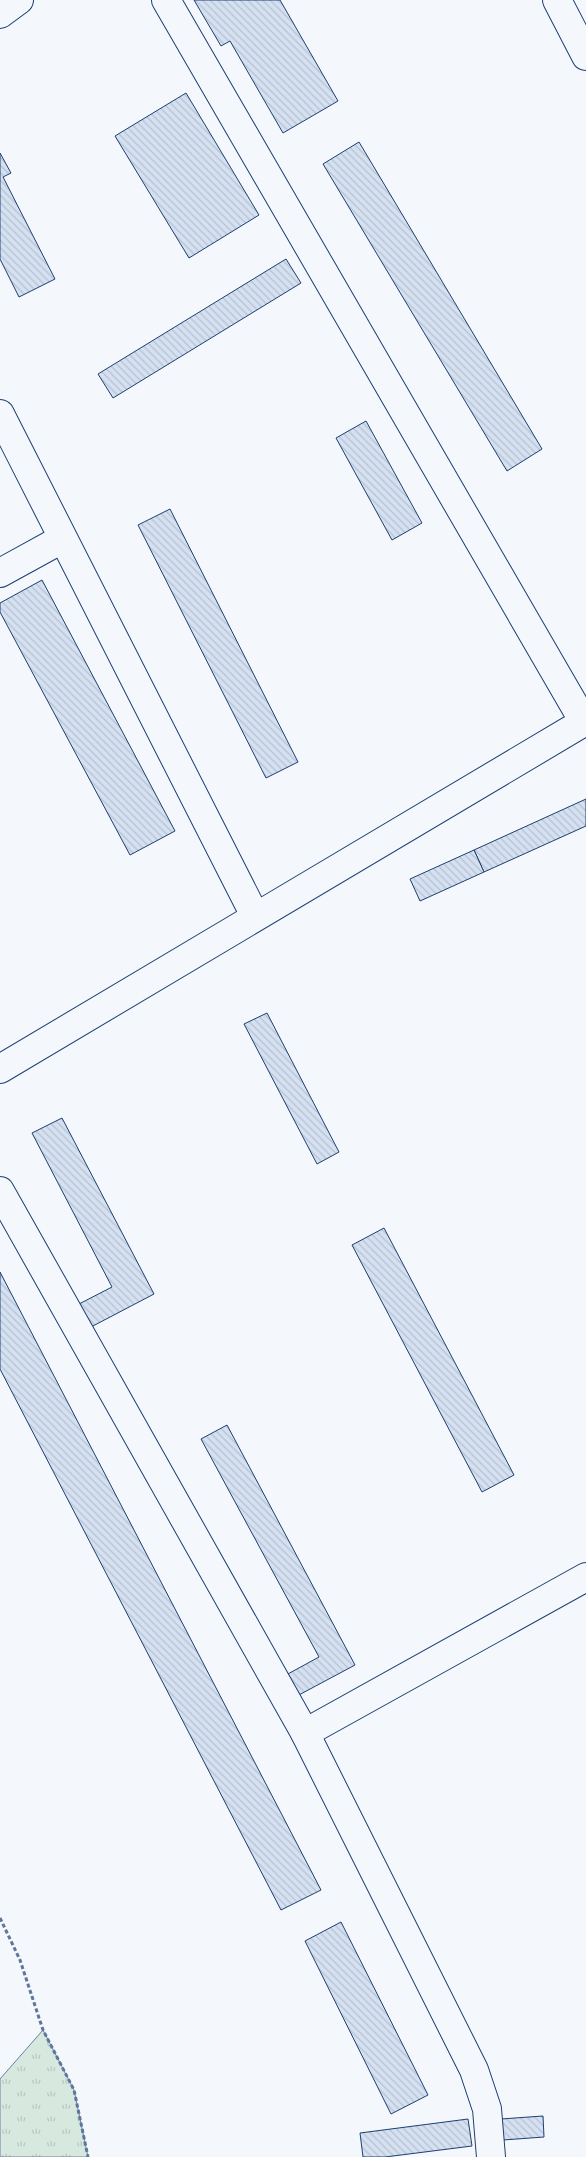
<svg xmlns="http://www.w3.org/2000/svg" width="586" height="2157" font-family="Inter,sans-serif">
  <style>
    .grass { fill: url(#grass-tufts); stroke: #687fa3 }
    .building { fill: url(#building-back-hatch); stroke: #1d3f73 }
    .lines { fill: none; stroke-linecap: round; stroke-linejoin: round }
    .minor-casing { stroke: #1d3f73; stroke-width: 30 }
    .major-casing { stroke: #1d3f73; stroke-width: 30 }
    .path { stroke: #5e769c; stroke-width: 3; stroke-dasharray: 4 2.5; stroke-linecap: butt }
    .minor { stroke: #f4f7fb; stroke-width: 28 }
    .major { stroke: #f4f7fb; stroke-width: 28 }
  </style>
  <defs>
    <pattern id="grass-tufts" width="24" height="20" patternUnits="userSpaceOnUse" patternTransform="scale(1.25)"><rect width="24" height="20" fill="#d7e8df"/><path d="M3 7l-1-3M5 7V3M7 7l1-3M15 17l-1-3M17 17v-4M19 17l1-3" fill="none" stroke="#b8c8c3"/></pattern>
    <pattern id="building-back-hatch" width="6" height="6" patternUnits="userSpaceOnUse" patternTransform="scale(1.25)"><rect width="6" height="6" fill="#d5e0f0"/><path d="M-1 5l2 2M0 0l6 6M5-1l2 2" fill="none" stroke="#b6c1d1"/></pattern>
  </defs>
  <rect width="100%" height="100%" fill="#f4f7fb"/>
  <path class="grass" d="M43,2030l31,60 14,67h-88v-78z"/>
  <g class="building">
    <path d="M194,0h86l58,101 -55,32 -53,-92 -9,5z"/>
    <path d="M186,93l73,122 -70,43 -74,-122z"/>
    <path d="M359,142l183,307 -35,22 -184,-307z"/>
    <path d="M0,153l11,20 -8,4 52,102 -36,18 -19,-38z"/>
    <path d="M286,259l15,24 -188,115 -15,-24z"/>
    <path d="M366,421l56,102 -30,17 -56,-102z"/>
    <path d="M170,509l128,253 -32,16 -128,-253z"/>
    <path d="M42,580l133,251 -45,24 -130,-243v-9z"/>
    <path d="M586,799v27l-102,46 -10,-22z"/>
    <path d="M474,850l10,22 -64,29 -10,-22z"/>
    <path d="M267,1013l72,139 -22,12 -73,-140z"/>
    <path d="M62,1118l92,176 -63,33 -12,-23 33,-17 -80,-154z"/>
    <path d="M384,1228l130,247 -32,17 -130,-247z"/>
    <path d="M0,1272l321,618 -40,20 -281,-541z"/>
    <path d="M227,1425l128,240 -58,31 -11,-21 33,-18 -118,-218z"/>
    <path d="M341,1922l87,173 -37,19 -86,-173z"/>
    <path d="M543,2116l1,21 -41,3 -2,-21z"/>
    <path d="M468,2119l4,27 -87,11h-22l-3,-24z"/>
  </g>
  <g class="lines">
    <defs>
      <g id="minor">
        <path d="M0,14l19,-14"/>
        <path d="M0,414l255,502"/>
        <path d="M0,573l62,-34"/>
        <path d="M0,1069l584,-347 -418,-722"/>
        <path d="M0,1191l305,542 169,337 13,39 4,48"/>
        <path d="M305,1733l281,-156"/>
      </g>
      <path id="major" d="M557,0l29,56"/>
    </defs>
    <use href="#minor" class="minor-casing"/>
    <use href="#major" class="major-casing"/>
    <path class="path" d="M0,1918l20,42 23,70 31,60 14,67"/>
    <use href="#minor" class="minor"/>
    <use href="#major" class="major"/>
  </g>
</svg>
